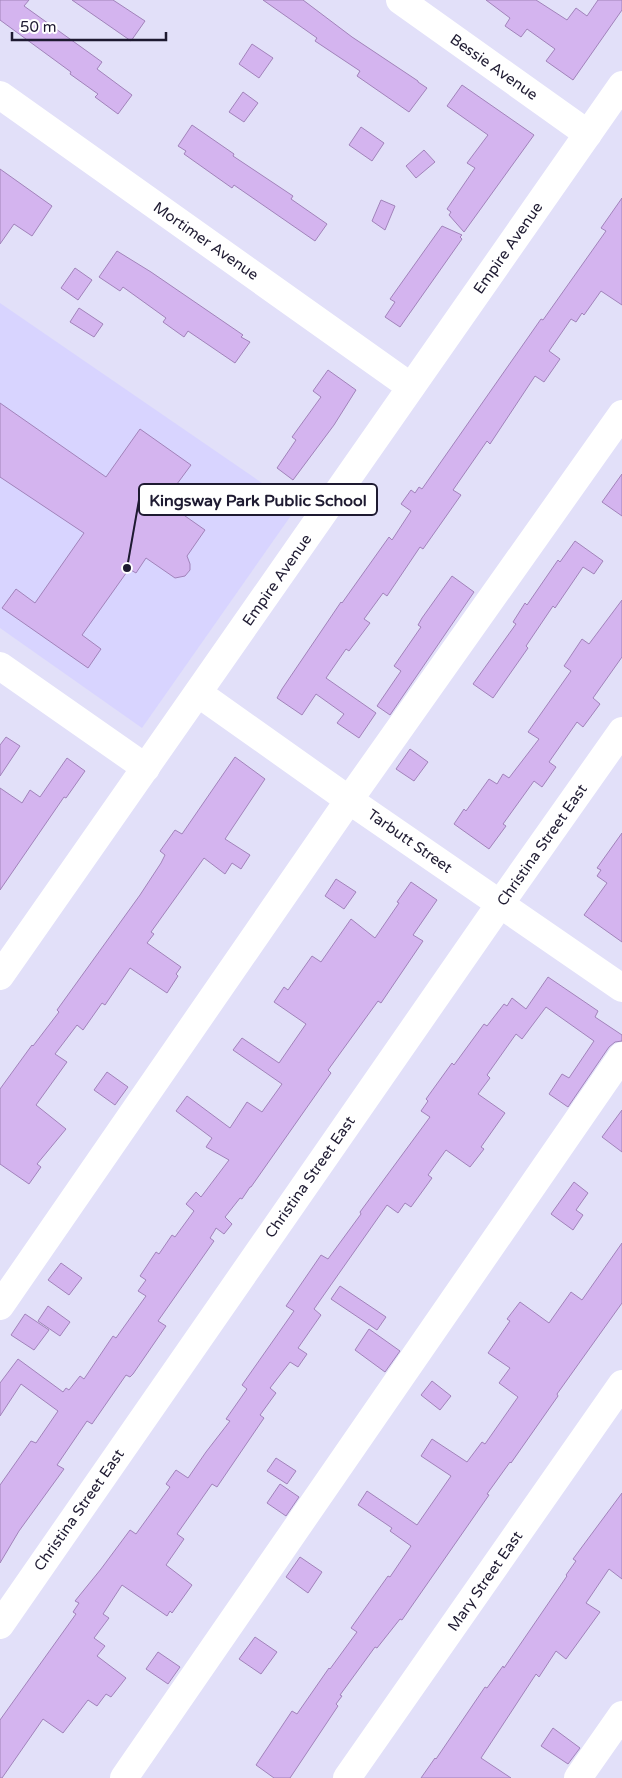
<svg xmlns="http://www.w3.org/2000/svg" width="622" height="1778" font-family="'Varela Round',sans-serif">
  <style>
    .built { fill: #d8d4ff }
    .building { fill: #d4b4ef; stroke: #a183ba }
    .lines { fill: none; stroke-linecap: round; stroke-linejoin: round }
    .minor { stroke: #fff; stroke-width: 28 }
    .labels { text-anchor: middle; stroke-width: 4.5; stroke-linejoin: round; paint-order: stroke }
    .street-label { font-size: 15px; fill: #1e1a31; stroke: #fff }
    .leader { fill: none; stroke: #1e1a31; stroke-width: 2 }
    .callout-dot { fill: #1e1a31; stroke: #fff; stroke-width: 2 }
    .callout { fill: #fff; stroke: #1e1a31; stroke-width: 2 }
    .callout-label { font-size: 16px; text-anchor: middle; font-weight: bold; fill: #1e1a31 }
  </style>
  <rect width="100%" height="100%" fill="#e2e0f9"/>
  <path class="built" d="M0,303l297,204 -155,221 -142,-100z"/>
  <g class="building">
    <path d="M0,0h29l-5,6 78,56 -5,7 35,26 -14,19 -23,-17 3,-3 -28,-20 1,-2 -71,-52z"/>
    <path d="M72,0h41l32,21 -14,20z"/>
    <path d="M263,0h40l49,37 66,44v1l9,6 -18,24 -52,-36 3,-5 -45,-30 2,-3z"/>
    <path d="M486,0h50l31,20 9,-12 11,8 11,-16h24v10l-49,70 -27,-19 9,-12 -28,-20 -6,8 -16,-11 5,-8z"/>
    <path d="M252,44l21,14 -14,20 -20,-14z"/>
    <path d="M462,85l72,50 -70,97 -15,-17 2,-3 -4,-3 28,-41 -8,-5 21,-28 -41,-29z"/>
    <path d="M243,92l15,11 -14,19 -15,-10z"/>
    <path d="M192,125l42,29 -1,2 60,40 -2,3 36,25 -12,17 -81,-56 -2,3 -48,-34 2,-3 -8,-5z"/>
    <path d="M361,127l23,16 -12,18 -23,-16z"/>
    <path d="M424,150l11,12 -19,16 -10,-12z"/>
    <path d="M0,169l52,37 -20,30 -18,-12 -14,20z"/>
    <path d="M622,198v107l-21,-14 -17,24 -2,-2 -6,9 -5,-3 -22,32 11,8 -16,23 -9,-6 -45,68 -3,-3 -34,49 8,5 -38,54 -3,-2 -33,49 -4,-3 -19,26 6,4 -21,28 -3,-2 -20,29 50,35 -17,25 -22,-15 7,-9 -28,-20 -14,21 -25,-17 5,-9 59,-87 1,1 47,-66 3,3 19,-29 -10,-7 10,-14 4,3 4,-6 3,2 119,-170 2,1 63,-89 -5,-3z"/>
    <path d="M381,200l14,6 -10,24 -13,-9z"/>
    <path d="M442,226l20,9 -2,2 2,2 -62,88 -15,-10 10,-15 -5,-3z"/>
    <path d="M117,251l34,21 92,63 -2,2 9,5 -15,21 -47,-32 -4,6 -21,-15 3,-4 -43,-31 -3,4 -21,-14z"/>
    <path d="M75,268l17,12 -14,20 -17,-12z"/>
    <path d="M79,308l24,16 -9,13 -24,-15z"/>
    <path d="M328,370l28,20 -22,35 -41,55 -16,-12 19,-28 -4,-3 29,-40 -8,-6z"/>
    <path d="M0,403l106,74 34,-48 51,36 -17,23 14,10 -10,13 27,19 -18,26 3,8v6l-5,6 -10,2 -29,-20 -10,15 -7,-4 -47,66 19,14 -13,19 -86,-60 14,-19 19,14 49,-70 -84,-56z"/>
    <path d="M622,474v42l-20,-14z"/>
    <path d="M575,541l28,20 -9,13 -11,-7 -28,41 -2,-2 -27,40 2,2 -35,50 -20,-14 43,-60 -3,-2 12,-19 2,2 31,-45 2,2z"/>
    <path d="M452,576l22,16 -84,123 -13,-9 24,-35 -7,-5 27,-39 -3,-2 4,-7z"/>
    <path d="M622,600v57l-29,41 7,6 -17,23 -6,-5 -28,40 7,5 -14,20 -8,-6 -31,43 3,2 -17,23 -35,-25 10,-15 2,2 23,-32 8,5 6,-10 6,4 30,-39 -11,-7 43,-61 -7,-5 18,-27 7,5z"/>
    <path d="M6,737l14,9 -20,30v-31z"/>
    <path d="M410,749l18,13 -14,19 -18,-12z"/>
    <path d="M235,757l30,22 -40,60 25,16 -9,14 -9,-6 -7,11 -21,-16 -53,74 3,2 -7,9 34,24 -5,7 2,2 -11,17 -37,-25 -25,37 -3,-2 -19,27 -6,-5 -22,29 12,8 -31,43 30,24 -29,35 4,3 -12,17 -29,-20v-75l32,-44 1,1 26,-34 -2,-2 83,-115 21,-32 4,-8 -5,-4 15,-21 7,4z"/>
    <path d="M67,758l18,13 -19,27 -2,-1 -64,93v-102l22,15 8,-13 10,7z"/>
    <path d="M622,833v109l-38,-27 23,-32 -10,-7 4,-6 -4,-2z"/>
    <path d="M336,879l20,13 -12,17 -19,-13z"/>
    <path d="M411,882l26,18 -24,35 10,6 -42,62 -3,-2 -50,69 3,3 -80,114h-1l-8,12 -2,-1 -15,19 7,7 -8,10 -8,-6 -1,2 -5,8 4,3 -56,80 8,5 -33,48 -3,3 -4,-2 -34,49 -5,-3 -30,44 7,4 -45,62 -19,32v-78l31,-44 5,2 22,-32 -37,-27 -21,32v-33l18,-24 45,33 3,-4 3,2 11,-14 4,3 29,-43 3,2 30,-42 -8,-5 8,-11 -6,-4 16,-24 3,2 13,-19 3,2 19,-26 -8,-7 10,-12 5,5 28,-37 -23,-13 6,-9 -36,-27 11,-15 43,32 17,-26 15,10 20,-28 -49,-34 9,-12 37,25 27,-39 -32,-22 10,-15 4,3 24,-34 9,6 30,-43 24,19 24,-35 -2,-1z"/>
    <path d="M548,977l50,34 -3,6 27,18v6l-7,1 -6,5 -41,60 -19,-13 13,-20 7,4 25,-37 -48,-34 -24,32 -6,-5 -29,41 3,3 -12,16 27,19 -24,34 3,2 -14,18 -24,-17 -18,25 4,3 -21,29 -6,-4 -7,10 -11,-8 -73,104 7,6 -23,33 9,6 -9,13 -8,-5 -20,26 6,5 -16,22 4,3 -47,69 -5,-3 -35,50 7,5 -18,26 26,20 -20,28 -2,-2 -3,5 -45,-31 -19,29 6,4 -15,20 11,8 -8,10 29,22 -15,19 -5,-3 -9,12 -9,-6 -25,33 -20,-14 -41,59h-2v-58l76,-106 -3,-2 6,-9 -4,-2 26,-32 29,-39 6,4 34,-47 -4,-3 10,-14 12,8 18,-26 24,-31 -4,-2 21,-30 -5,-4 52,-74 -8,-5 35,-51 7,4 33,-45 -1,-2 70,-95 -9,-6 7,-10 -2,-2 26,-36 2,2 30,-41 3,2 17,-22 3,2 5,-8 14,11z"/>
    <path d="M107,1072l21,15 -13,18 -21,-15z"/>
    <path d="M622,1110v42l-20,-15z"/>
    <path d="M574,1182l14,11 -12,17 7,5 -10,15 -22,-16z"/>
    <path d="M622,1243v60l-65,91 1,2 -47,67 -1,-1 -23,32 2,1 -87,125 -2,-1 -23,29 -2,-1 -35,48 2,1 -6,8 2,2 -48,72h-16l-18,-13 36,-54 5,3 32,-46 1,1 27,-37 -6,-4 37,-52 2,1 21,-31 -21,-15 2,-3 -34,-23 9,-14 50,34 34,-49 -30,-20 11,-17 35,23 15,-20 3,2 33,-47 -19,-14 11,-15 -22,-15 22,-32 -3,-2 13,-17 29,21 22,-31 11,8z"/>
    <path d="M61,1263l21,15 -13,17 -21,-15z"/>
    <path d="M340,1286l46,31 -9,13 -46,-31z"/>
    <path d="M48,1306l22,16 -10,14 -22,-15z"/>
    <path d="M25,1314l24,16 -15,20 -23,-15z"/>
    <path d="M369,1329l31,22 -15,21 -30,-22z"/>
    <path d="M432,1381l19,15 -11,14 -19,-15z"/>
    <path d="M276,1458l20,13 -9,13 -20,-13z"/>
    <path d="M280,1484l19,13 -13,19 -19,-13z"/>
    <path d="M622,1493v86l-13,-10 -23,34 14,9 -34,47 -10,-8 -17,26 -3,-3 -55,84 30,20h-90l14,-20 1,1 49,-72 2,1 16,-22 1,2 63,-92 -1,-1 10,-14 -3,-2z"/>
    <path d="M300,1557l22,15 -14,21 -22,-16z"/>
    <path d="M255,1637l22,15 -16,22 -22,-15z"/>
    <path d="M158,1652l22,15 -12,17 -22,-15z"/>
    <path d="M553,1728l27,20 -12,16 -27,-18z"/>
  </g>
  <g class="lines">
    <g class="minor">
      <path d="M400,0l188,134"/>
      <path d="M0,95l411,292"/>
      <path d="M0,666l146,102"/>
      <path d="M198,693l151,107 273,188"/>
      <path d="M0,976l622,-891"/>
      <path d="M0,1306l349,-506 273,-386"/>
      <path d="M0,1625l500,-721 122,-173"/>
      <path d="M124,1778l498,-722"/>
      <path d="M347,1778l275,-394"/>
      <path d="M578,1778l44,-63"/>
    </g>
  </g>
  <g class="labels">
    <g class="street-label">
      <text transform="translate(494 67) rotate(35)" y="5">Bessie Avenue</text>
      <text transform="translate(206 241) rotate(35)" y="5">Mortimer Avenue</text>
      <text transform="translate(508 248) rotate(-55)" y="5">Empire Avenue</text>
      <text transform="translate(277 580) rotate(-55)" y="5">Empire Avenue</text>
      <text transform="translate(410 841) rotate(35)" y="5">Tarbutt Street</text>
      <text transform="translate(542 845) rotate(-55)" y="5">Christina Street East</text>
      <text transform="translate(310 1177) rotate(-55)" y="5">Christina Street East</text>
      <text transform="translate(79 1510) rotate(-55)" y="5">Christina Street East</text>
      <text transform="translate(485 1581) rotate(-55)" y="5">Mary Street East</text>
    </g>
  </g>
  <path class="leader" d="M127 568L139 500"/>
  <circle class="callout-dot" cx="127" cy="568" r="5"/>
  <rect class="callout" x="139" y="484" width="238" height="31" rx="5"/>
  <g class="callout-label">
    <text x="258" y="506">Kingsway Park Public School</text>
  </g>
  <path d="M12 32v8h154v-8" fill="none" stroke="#1e1a31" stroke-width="2.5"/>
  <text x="20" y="32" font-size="15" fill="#1e1a31" stroke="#ffffff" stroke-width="4" paint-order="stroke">50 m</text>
</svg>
